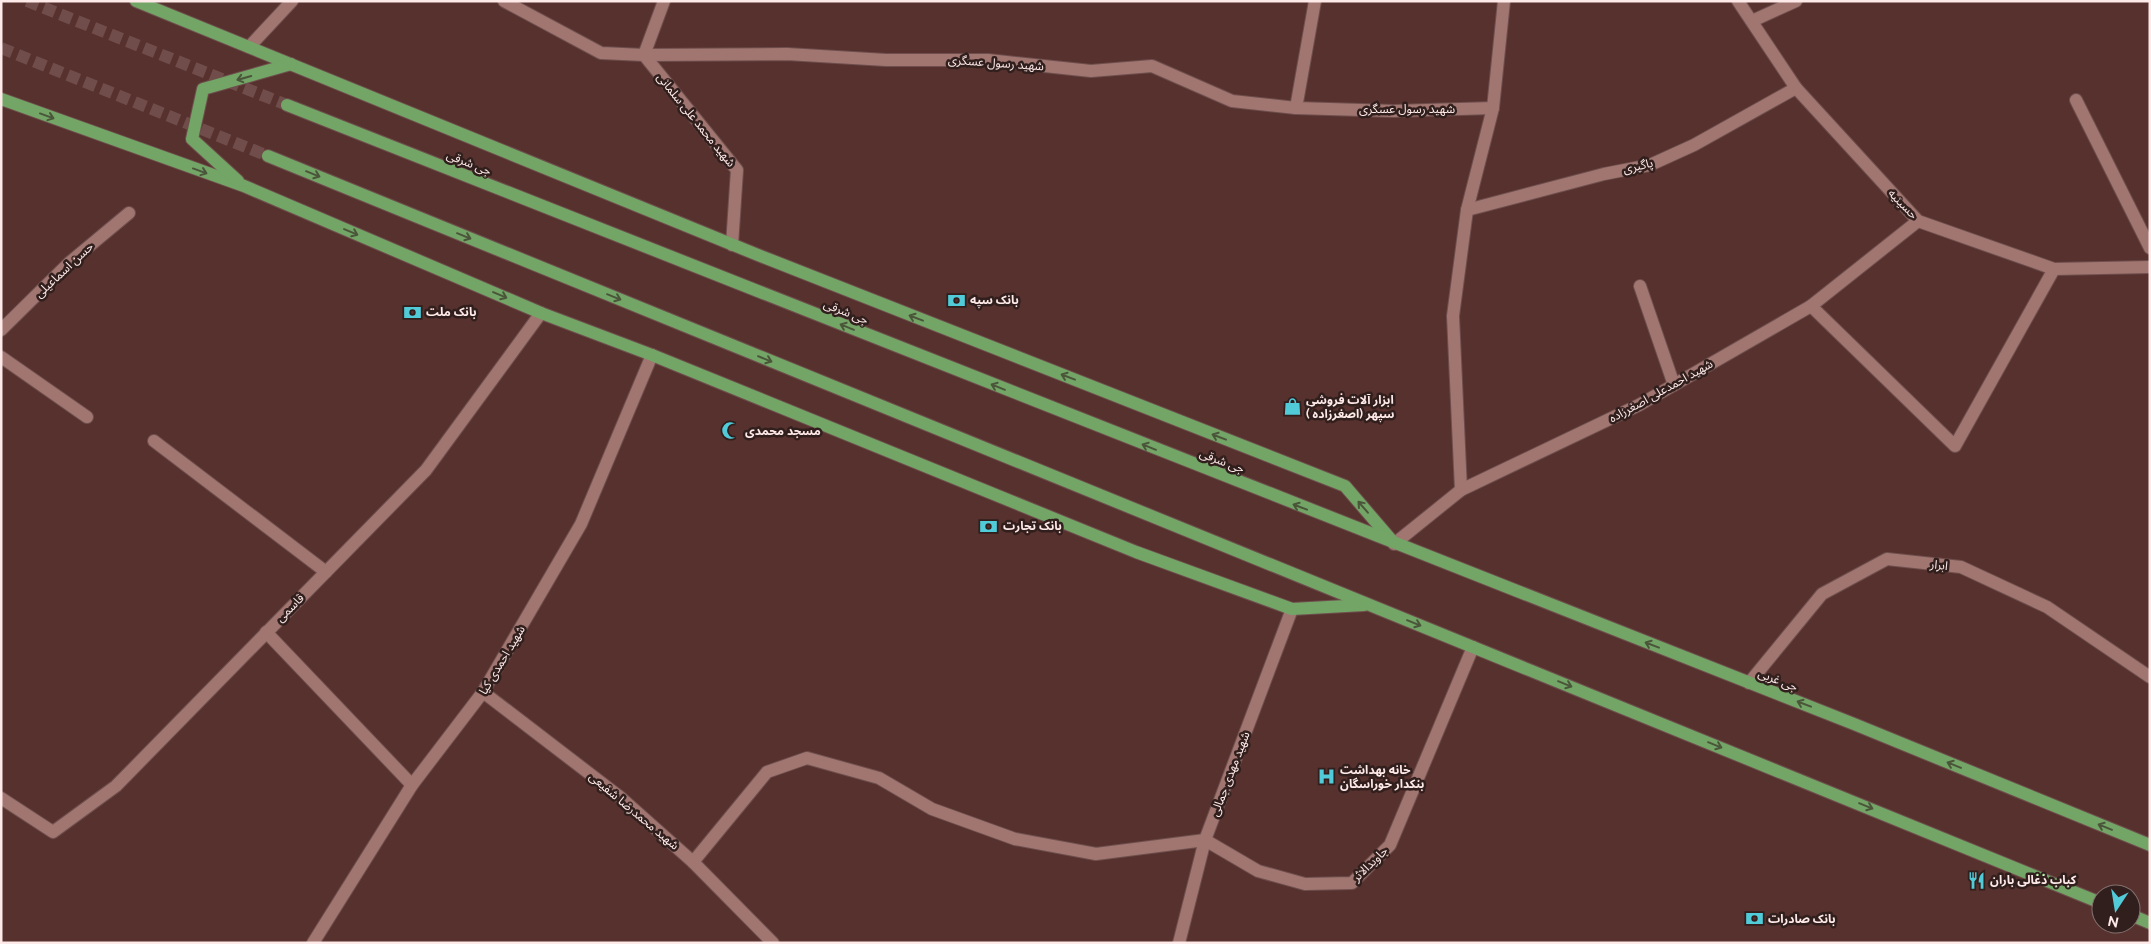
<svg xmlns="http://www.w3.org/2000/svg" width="2151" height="944" font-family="Raleway,'Noto Sans Arabic',sans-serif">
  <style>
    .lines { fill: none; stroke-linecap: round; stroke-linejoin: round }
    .primary-tunnel { stroke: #704d4a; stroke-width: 12; stroke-dasharray: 12 6; stroke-linecap: butt }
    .street-casing { stroke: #6e4f4d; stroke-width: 14 }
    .primary-casing { stroke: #6e4f4d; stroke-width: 14 }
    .street { stroke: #a17671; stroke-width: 12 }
    .primary { stroke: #72a566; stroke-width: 12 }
    .oneway { stroke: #4a553a }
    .labels { text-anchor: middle; stroke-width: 5; stroke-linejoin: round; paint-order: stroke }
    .street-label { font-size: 12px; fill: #feeae8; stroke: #301f1d }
    .poi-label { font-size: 12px; font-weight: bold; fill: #feeae8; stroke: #301f1d; text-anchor: start }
  </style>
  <rect width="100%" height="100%" fill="#57312e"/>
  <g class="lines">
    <g class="primary-tunnel">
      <path d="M27,1l260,104"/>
      <path d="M1,48l267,108"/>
    </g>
    <defs>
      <g id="street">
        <path d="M504,1l97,52 43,2 143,-1 99,6h102l103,11 61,-5 80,35 64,7 98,3 99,-3"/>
        <path d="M664,1l-20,54 93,115 -5,75"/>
        <path d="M1738,1l58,87 122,133 136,48 96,-2"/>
        <path d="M1752,21l44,-20"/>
        <path d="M249,47l43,-46"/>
        <path d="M2076,100l74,148"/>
        <path d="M1296,108l19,-107"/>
        <path d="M1467,210l137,-36 46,-9 44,-20 102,-57"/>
        <path d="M1640,286l34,99"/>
        <path d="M1811,306l144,140 99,-177"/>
        <path d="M1,330l68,-67 60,-50"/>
        <path d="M1,357l86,60"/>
        <path d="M154,441l172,131"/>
        <path d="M1461,490l-8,-174 14,-106 26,-102 11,-107"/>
        <path d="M1394,544l67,-54 178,-85 172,-99 107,-85"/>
        <path d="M266,632l146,153"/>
        <path d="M1749,683l73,-89 65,-35 74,8 86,40 103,70"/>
        <path d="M483,692l137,105 73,65 80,81"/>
        <path d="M1,798l52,34 63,-46 310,-316 115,-157"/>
        <path d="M693,862l74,-90 40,-14 72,20 53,31 83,30 81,15 109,-14 53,31 47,13 47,-1 38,-38 83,-198"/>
        <path d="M313,943l99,-158 71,-93 98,-168 71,-169"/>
        <path d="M1179,943l26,-103 87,-231"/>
      </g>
      <g id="primary">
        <path d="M136,1l622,254 587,231 48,56"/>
        <path d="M1,99l243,87 297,127 111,42 484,197 156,57 72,-4"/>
        <path d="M287,105l1567,619 296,121"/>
        <path d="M268,156l1833,747"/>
        <path d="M238,181l-46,-42 11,-50 88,-25"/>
        <path d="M2131,915l19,8"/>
      </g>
    </defs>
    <use href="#street" class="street-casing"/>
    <use href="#primary" class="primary-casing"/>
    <use href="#street" class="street"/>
    <use href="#primary" class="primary"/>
  </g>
  <defs><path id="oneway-shaft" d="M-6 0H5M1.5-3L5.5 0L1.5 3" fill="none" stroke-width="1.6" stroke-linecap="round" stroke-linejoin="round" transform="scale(1.25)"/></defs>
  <g class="oneway">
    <use href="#oneway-shaft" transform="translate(244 78) rotate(164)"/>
    <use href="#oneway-shaft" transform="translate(47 116) rotate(20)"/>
    <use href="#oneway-shaft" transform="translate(200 171) rotate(20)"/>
    <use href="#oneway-shaft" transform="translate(313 174) rotate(22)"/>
    <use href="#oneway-shaft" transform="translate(351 232) rotate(23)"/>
    <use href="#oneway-shaft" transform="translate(464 236) rotate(22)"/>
    <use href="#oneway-shaft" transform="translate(500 295) rotate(23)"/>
    <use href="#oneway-shaft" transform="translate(614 297) rotate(22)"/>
    <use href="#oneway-shaft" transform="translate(916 318) rotate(-159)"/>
    <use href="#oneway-shaft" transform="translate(847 327) rotate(-158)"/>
    <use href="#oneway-shaft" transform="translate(765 359) rotate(22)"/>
    <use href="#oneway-shaft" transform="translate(1068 377) rotate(-159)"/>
    <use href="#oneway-shaft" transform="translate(998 387) rotate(-158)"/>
    <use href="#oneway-shaft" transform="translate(1219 437) rotate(-159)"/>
    <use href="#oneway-shaft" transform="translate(1149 447) rotate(-158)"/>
    <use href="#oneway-shaft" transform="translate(1300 507) rotate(-159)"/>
    <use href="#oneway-shaft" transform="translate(1363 507) rotate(-131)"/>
    <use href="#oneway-shaft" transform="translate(1414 623) rotate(22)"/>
    <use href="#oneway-shaft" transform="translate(1652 645) rotate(-159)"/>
    <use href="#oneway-shaft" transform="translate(1565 684) rotate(22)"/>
    <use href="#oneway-shaft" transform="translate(1804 704) rotate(-159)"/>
    <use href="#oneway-shaft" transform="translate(1715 745) rotate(22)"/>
    <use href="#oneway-shaft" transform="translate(1954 765) rotate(-158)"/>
    <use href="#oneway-shaft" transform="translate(1866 806) rotate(22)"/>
    <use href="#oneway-shaft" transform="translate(2105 827) rotate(-158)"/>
  </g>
  <defs>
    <symbol id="bank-bare" viewBox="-9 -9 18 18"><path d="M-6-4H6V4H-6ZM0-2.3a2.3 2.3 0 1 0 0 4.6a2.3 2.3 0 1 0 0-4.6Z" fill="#52cbd9" stroke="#301f1d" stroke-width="2.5" paint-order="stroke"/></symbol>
    <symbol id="shop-bare" viewBox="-9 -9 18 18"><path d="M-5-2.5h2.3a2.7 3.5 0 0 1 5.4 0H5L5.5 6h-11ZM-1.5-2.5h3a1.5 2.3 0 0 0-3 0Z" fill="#52cbd9" stroke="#301f1d" stroke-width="2.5" paint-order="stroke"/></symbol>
    <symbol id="mosque-bare" viewBox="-9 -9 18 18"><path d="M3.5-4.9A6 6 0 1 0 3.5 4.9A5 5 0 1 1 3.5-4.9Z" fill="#52cbd9" stroke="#301f1d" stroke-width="2.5" paint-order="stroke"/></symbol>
    <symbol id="hospital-bare" viewBox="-9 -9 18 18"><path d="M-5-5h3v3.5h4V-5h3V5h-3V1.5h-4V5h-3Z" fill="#52cbd9" stroke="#301f1d" stroke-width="2.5" paint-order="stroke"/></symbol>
    <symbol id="restaurant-bare" viewBox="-9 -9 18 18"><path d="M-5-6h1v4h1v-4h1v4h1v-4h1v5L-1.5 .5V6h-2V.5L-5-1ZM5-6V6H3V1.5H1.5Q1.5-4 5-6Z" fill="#52cbd9" stroke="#301f1d" stroke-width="2.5" paint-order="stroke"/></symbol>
  </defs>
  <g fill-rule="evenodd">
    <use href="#bank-bare" x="944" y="288" width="25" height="25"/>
    <use href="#bank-bare" x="400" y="300" width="25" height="25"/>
    <use href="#shop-bare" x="1280" y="394" width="25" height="25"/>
    <use href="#mosque-bare" x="718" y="418" width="25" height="25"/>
    <use href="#bank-bare" x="976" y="514" width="25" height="25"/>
    <use href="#hospital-bare" x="1314" y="764" width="25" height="25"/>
    <use href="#restaurant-bare" x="1964" y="868" width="25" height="25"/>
    <use href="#bank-bare" x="1742" y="906" width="25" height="25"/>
  </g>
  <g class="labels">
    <g class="street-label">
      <text transform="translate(996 63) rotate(4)" y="4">شهید رسول عسگری</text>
      <text x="1407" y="113">شهید رسول عسگری</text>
      <text transform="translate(696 120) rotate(51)" y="4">شهید محمد علی سلمانی</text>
      <text transform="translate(469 163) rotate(22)" y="4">جی شرقی</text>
      <text transform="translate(1638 166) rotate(-13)" y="4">پاگیری</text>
      <text transform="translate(1903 204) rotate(46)" y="4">حسینیه</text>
      <text transform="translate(64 270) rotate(-43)" y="4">حسن اسماعیلی</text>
      <text transform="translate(846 312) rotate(22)" y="4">جی شرقی</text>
      <text transform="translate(1661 391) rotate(-29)" y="4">شهید احمدعلی اصغرزاده</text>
      <text transform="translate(1222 461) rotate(21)" y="4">جی شرقی</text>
      <text transform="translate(1939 565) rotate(7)" y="4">ابرار</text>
      <text transform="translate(290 608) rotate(-45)" y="4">قاسمی</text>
      <text transform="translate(502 660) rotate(-59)" y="4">شهید احمدی کیا</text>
      <text transform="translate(1778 680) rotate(21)" y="4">جی غربی</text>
      <text transform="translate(1230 774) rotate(-69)" y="4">شهید مهدی جمالی</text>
      <text transform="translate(634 811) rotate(40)" y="4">شهید محمدرضا شفیعی</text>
      <text transform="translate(1370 864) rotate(-44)" y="4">جاویدالاثر</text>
    </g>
    <g class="poi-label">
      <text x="970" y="304">بانک سپه</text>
      <text x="426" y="316">بانک ملت</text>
      <text x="1306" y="404">ابزار آلات فروشی<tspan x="1306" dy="14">سپهر (اصغرزاده )</tspan></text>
      <text x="745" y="435">مسجد محمدی</text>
      <text x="1003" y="530">بانک تجارت</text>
      <text x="1340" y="774">خانه بهداشت<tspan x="1340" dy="14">بنکدار خوراسگان</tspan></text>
      <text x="1990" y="884">کباب ذغالی باران</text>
      <text x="1768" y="923">بانک صادرات</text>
    </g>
  </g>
  <rect width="2151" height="944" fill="none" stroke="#feeae8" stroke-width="5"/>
  <g transform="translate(2116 909) rotate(192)"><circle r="24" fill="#301f1d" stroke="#82706e"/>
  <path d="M0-4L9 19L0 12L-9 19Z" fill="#52cbd9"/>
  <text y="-8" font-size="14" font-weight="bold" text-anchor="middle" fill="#feeae8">N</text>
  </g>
</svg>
